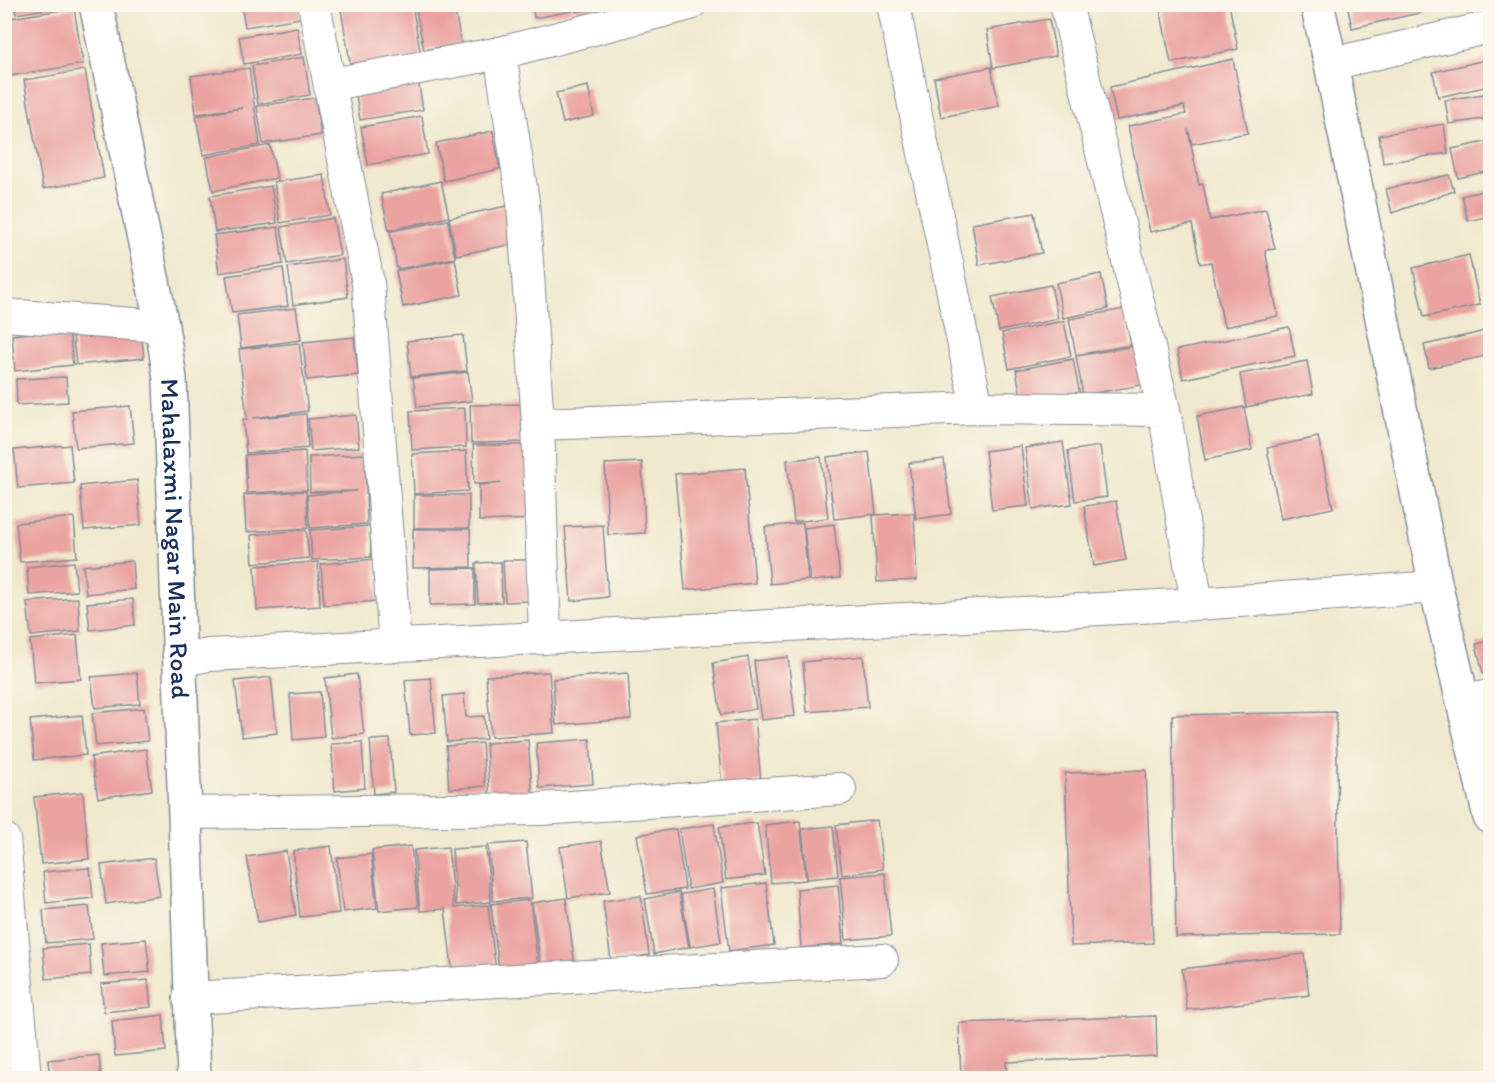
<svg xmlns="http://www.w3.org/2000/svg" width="1495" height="1083" font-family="Itim,sans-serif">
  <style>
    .building { fill: #eba3a1 }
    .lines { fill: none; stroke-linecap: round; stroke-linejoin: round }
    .street-casing { stroke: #868c96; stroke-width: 34 }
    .secondary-casing { stroke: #868c96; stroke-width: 36 }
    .street { stroke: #fff; stroke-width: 32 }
    .secondary { stroke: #fff; stroke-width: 33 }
    .labels { text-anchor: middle; stroke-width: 6; stroke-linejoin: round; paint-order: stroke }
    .street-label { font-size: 26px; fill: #1b2f5e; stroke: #fbf7ec }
  </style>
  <rect width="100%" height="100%" fill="#fbf7ec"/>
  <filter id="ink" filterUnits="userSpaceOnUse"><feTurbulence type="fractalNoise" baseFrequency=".0167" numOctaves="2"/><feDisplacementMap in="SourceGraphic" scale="12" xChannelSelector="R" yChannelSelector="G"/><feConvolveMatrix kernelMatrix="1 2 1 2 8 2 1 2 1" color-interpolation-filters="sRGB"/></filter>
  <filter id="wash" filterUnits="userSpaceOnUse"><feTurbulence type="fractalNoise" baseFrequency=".008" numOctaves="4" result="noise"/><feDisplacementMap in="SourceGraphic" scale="24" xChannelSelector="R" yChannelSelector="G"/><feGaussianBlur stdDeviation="1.35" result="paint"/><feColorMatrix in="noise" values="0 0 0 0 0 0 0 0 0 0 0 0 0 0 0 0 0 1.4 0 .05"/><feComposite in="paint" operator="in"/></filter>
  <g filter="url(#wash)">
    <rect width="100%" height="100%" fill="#f0e9cf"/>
    <g id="blocks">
      <g class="building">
        <path d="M4,4h6l2,9 -8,1z"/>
        <path d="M14,4h51v2l-49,8z"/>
        <path d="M241,4h58l2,14 -56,9z"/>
        <path d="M340,4h72l9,52 -70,12z"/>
        <path d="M574,4h27l1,3 -26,5z"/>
        <path d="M1159,4h70l9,45 -67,14z"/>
        <path d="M1347,4h75l2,8 -72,16z"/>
        <path d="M415,5h39l7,39 -37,6z"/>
        <path d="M532,5h40l1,6 -39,7z"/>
        <path d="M74,8l9,56 -79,13v-58z"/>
        <path d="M1049,19l7,37 -63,12 -6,-38z"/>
        <path d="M297,27l5,27 -58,10 -5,-27z"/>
        <path d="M304,57l6,38 -52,9 -6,-38z"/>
        <path d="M1233,59l15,74 -56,11 -4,-15 11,56 4,-1 7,36 56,-11 9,40 -10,1 13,66 -54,11 -13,-65 -11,2 -8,-40 -42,8 -22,-106 58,-12 -2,-8 -67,14 -7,-33z"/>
        <path d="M1490,59v27l-52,11 -5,-25z"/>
        <path d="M991,67l8,39 -58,11 -7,-39z"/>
        <path d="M249,68l11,77 -57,10 -7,-39 46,-8 -46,6 -5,-38z"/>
        <path d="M85,70l19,108 -61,11 -19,-109z"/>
        <path d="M418,79l5,31 -63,10 -5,-31z"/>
        <path d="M588,86l6,30 -31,7 -7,-30z"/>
        <path d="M1490,93v25l-41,6 -4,-24z"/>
        <path d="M315,98l6,37 -58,9 -6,-38z"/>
        <path d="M422,116l6,38 -60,11 -7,-38z"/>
        <path d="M1444,124l4,29 -65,10 -4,-28z"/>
        <path d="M493,131l7,38 -56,12 -8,-38z"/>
        <path d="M1490,141v30l-32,7 -6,-29z"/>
        <path d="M270,145l7,33 -64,13 -7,-34z"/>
        <path d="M324,175l6,40 -50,8 -6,-41z"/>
        <path d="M1449,175l5,16 -62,22 -6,-24z"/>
        <path d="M441,181l8,36 -60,13 -8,-36z"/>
        <path d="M271,186l6,37 -62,9 -5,-36z"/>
        <path d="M1490,189v27l-22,5 -6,-25z"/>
        <path d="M507,206l7,38 -58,11 -7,-37z"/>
        <path d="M1034,213l8,40 -63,12 -7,-41z"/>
        <path d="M333,218l7,37 -53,9 -6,-37z"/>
        <path d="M448,220l7,38 -58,11 -7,-38z"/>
        <path d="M278,227l5,37 -64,9 -5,-38z"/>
        <path d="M1469,255l11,50 -56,12 -11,-49z"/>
        <path d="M343,259l5,38 -55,8 -5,-38z"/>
        <path d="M455,259l7,36 -59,12 -7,-36z"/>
        <path d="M283,268l5,38 -56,7 -6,-37z"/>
        <path d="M1101,274l7,35 -45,9 -7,-35z"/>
        <path d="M1051,285l7,34 -59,12 -7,-34z"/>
        <path d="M296,308l5,32 -60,8 -4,-33z"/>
        <path d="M1124,309l7,36 -55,10 -7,-36z"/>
        <path d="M1064,321l7,35 -62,13 -7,-36z"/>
        <path d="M1289,327l6,29 -112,23 -6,-29z"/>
        <path d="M69,329l4,36 -58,6 -3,-36z"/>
        <path d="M141,330l3,28 -68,7 -3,-29z"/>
        <path d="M1490,330v25l-61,13 -5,-23z"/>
        <path d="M463,335l4,36 -56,6 -4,-36z"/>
        <path d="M354,337l4,38 -51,5 -4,-38z"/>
        <path d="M299,343l9,68 -55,7 53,-4 2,34 -62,5 -3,-34h4l-8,-70z"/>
        <path d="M1135,346l7,39 -59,10 -7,-39z"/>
        <path d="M1073,359l7,37 -57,11 -7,-37z"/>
        <path d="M1307,361l6,33 -67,13 -6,-33z"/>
        <path d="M468,372l4,29 -55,6 -4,-29z"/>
        <path d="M66,377l2,25 -51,3 -1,-26z"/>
        <path d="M528,404l1,38 -58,1 -1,-38z"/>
        <path d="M130,406l4,37 -58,5 -4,-37z"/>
        <path d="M1244,407l8,43 -47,10 -8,-44z"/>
        <path d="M465,408l1,39 -54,3 -2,-39z"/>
        <path d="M356,415l3,32 -48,4 -3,-32z"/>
        <path d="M1318,437l15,71 -52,11 -14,-71z"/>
        <path d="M1063,442l9,62 -39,5 -8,-61z"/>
        <path d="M70,445l4,38 -56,5 -4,-38z"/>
        <path d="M473,445h58l7,74 -59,2v-36l23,-2 -28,1z"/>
        <path d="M1021,446l7,60 -36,4 -7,-59z"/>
        <path d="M1100,446l7,51 -32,4 -7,-50z"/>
        <path d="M305,451l2,39 -60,3 -2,-38z"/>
        <path d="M466,451l2,40 -54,3 -2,-40z"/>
        <path d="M869,452l7,62 -42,5 -7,-62z"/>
        <path d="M365,454l2,70 -57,4 -3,-33 49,-4 -46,1 -1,-35z"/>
        <path d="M821,457l7,61 -34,4 -7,-62z"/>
        <path d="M944,459l7,55 -35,5 -7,-56z"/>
        <path d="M642,462l3,71 -37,2 -3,-71z"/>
        <path d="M745,468l10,115 -70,7 -10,-116z"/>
        <path d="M137,480l4,45 -57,5 -4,-44z"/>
        <path d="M306,491l2,37 -62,4 -2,-37z"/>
        <rect x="414" y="495" width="55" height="33"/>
        <path d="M1116,501l10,59 -32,6 -10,-60z"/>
        <path d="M914,513l3,67 -40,2 -4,-67z"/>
        <path d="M74,517l3,40 -57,5 -4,-39z"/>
        <path d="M803,523l5,57 -38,4 -5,-57z"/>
        <path d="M834,524l6,54 -30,3 -6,-53z"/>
        <path d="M603,525l5,72 -37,4 -6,-74z"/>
        <path d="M370,526l1,31 -59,3 -2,-30z"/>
        <path d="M413,529h57l1,38 -58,1z"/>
        <path d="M306,530l3,28 -56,5 -2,-28z"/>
        <path d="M375,559l3,42 -54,4 -3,-41z"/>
        <path d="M503,560h26l2,41 -26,1z"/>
        <path d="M132,561l2,28 -48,5 -3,-28z"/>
        <path d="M74,562l3,29 -48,4 -2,-28z"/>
        <path d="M318,562l2,44 -63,4 -2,-44z"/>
        <path d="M501,562l1,40 -24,1 -2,-40z"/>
        <path d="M475,568v36l-45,1v-36z"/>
        <path d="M78,598l2,33 -49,5 -4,-34z"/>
        <path d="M133,599l2,26 -45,5 -3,-27z"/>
        <path d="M77,635l4,44 -47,4 -4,-43z"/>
        <path d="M1490,641v32l-7,1 -7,-30z"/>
        <path d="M863,656l5,51 -61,5 -4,-50z"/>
        <path d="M748,657l8,52 -35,6 -8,-52z"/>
        <path d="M788,657l7,59 -34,4 -7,-59z"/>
        <path d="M549,672l5,61 -63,4 -5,-61z"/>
        <path d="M137,673l3,31 -45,4 -4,-31z"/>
        <path d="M628,673l3,46 -75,6 -3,-46z"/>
        <path d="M357,674l7,60 -33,4 -6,-60z"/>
        <path d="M271,677l6,56 -35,4 -7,-56z"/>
        <path d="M431,678l5,55 -26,2 -5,-55z"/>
        <path d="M320,692l4,45 -31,3 -3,-46z"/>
        <path d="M464,694l2,23 18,-1 2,23 -39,3 -4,-46z"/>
        <path d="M144,708l4,33 -52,5 -4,-33z"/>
        <path d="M1336,712l4,222 -164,3 -4,-222z"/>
        <path d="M82,715l4,40 -52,5 -4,-40z"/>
        <path d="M755,719l6,62 -39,5 -6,-63z"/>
        <path d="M390,739l4,53 -20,2 -4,-54z"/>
        <path d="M590,739l3,45 -54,4 -3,-45z"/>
        <path d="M528,740l5,60 -43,3 -4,-60z"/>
        <path d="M362,742l3,46 -30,3 -4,-47z"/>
        <path d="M482,743l3,43 -36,3 -3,-43z"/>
        <path d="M146,749l6,41 -54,8 -7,-41z"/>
        <path d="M1146,770l7,173 -82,3 -6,-173z"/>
        <path d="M83,792l6,67 -48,5 -7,-67z"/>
        <path d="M877,820l6,49 -41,6 -6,-50z"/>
        <path d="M800,821l6,59 -35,3 -6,-58z"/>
        <path d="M757,823l8,52 -39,5 -7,-53z"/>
        <path d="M714,824l9,59 -35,6 -9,-60z"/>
        <path d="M833,826l5,50 -31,3 -5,-50z"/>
        <path d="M676,829l9,60 -38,5 -10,-59z"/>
        <path d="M601,841l9,51 -42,6 -8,-51z"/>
        <path d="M526,842l6,56 -39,3 -5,-56z"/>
        <path d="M331,846l8,67 -39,4 -7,-66z"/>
        <path d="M411,846l7,61 -39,4 -7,-61z"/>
        <path d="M448,847l6,61 34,-3 8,67 -43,4 -8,-67 -25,2 -6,-61z"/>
        <path d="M486,847l5,55 -35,3 -4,-56z"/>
        <path d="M286,851l10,64 -38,7 -11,-65z"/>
        <path d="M371,854l6,54 -34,4 -6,-54z"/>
        <path d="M154,858l6,38 -54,8 -5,-39z"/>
        <path d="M90,868l3,30 -47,5 -3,-31z"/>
        <path d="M885,873l6,63 -45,4 -6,-63z"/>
        <path d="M766,883l8,62 -45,6 -8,-63z"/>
        <path d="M838,885l5,59 -42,4 -4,-59z"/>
        <path d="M713,889l8,53 -31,5 -9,-53z"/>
        <path d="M679,892l10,55 -35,7 -9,-55z"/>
        <path d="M641,896l8,59 -38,6 -8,-60z"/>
        <path d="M566,898l9,68 -34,4 -9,-67z"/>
        <path d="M530,900l8,66 -39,5 -8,-67z"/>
        <path d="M89,906l4,33 -47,4 -3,-33z"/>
        <path d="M146,939l4,33 -46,4 -3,-33z"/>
        <path d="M89,944l2,31 -45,4 -3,-31z"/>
        <path d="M1304,954l5,41 -122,15 -5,-41z"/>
        <path d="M148,980l3,27 -47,5 -3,-28z"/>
        <path d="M163,1015l3,36 -51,5 -3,-35z"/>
        <path d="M1156,1016l1,40 -151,6 1,16h-46l-2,-55z"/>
        <path d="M99,1055l2,23h-51l-2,-18z"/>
      </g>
    </g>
  </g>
  <g filter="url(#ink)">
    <use href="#blocks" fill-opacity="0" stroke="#868c96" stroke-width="1.5"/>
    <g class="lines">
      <defs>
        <g id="street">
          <path d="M314,4l54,279 27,363"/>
          <path d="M893,4l84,404"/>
          <path d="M1066,4l98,406"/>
          <path d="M1331,64l159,-37"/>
          <path d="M332,84l168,-31"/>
          <path d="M4,315l158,11"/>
          <path d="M538,424l439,-16 187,2 33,194"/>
          <path d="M545,638l-7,-214 -15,-222 -23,-149 190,-49"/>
          <path d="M182,660l27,-5 988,-51 239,-17"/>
          <path d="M1463,701l27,-5"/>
          <path d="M185,813l356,-4 299,-20"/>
          <path d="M4,839l21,239"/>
          <path d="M189,998l693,-38"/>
        </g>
        <g id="secondary">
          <path id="s1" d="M96,4l66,322 8,53 24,699"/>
          <path d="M1317,4l14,60 105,523 54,230"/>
        </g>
      </defs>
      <use href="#street" class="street-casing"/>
      <use href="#secondary" class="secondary-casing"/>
      <use href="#street" class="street"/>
      <use href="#secondary" class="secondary"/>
    </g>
  </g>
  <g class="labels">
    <g class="street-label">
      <text dy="9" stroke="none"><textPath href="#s1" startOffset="542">Mahalaxmi Nagar Main Road</textPath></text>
    </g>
  </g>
  <rect width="1495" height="1083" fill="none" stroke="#fbf7ec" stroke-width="24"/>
</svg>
